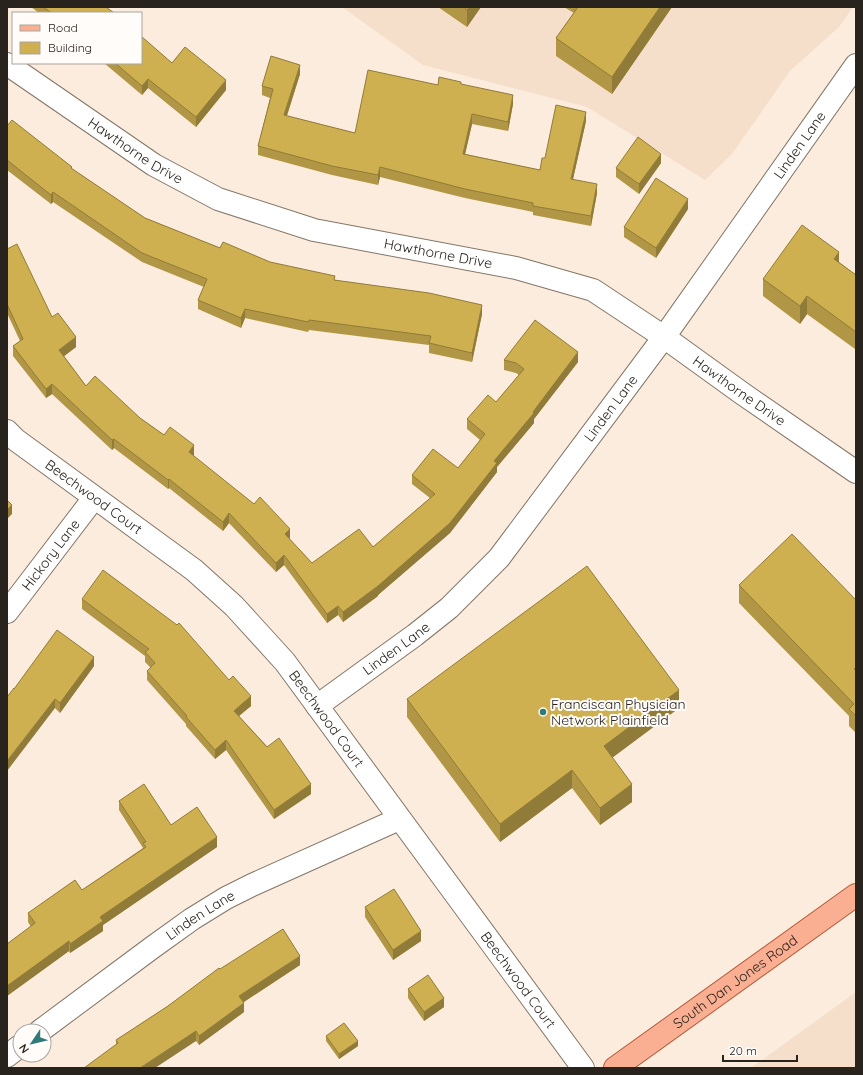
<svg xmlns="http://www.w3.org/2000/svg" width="863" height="1075" font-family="Quicksand,sans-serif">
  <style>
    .built { fill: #f5dfca }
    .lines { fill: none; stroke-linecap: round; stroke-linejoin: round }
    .street-casing { stroke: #837668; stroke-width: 24 }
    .primary-casing { stroke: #b05c3a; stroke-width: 24 }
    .street { stroke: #fff; stroke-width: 22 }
    .primary { stroke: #fbaf92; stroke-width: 22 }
    .wall { fill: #b19745 }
    .shaded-wall { fill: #907b38 }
    .building { fill: #ceb050; stroke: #907b38 }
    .poi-dot { fill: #317a7a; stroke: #fffcf9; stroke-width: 1.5 }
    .labels { text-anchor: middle; stroke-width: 4; stroke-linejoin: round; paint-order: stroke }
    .street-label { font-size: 14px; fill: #29231d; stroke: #fffcf9 }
    .poi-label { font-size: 14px; fill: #29231d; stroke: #fffcf9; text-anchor: start }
  </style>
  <rect width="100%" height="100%" fill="#fcecdd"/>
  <g class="built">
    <path d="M342,7h511l-14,20 -49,44 -58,83 -27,26 -118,-73 -164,-42z"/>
    <path d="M856,992v76h-105z"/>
  </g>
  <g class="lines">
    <defs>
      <g id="street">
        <path id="s1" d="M7,64l147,101 64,34 96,31 202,38 77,22 71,47 79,57 113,78"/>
        <path id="s2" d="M7,431l9,9 178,130 40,36 51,56 298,406"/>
        <path id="s3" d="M7,612l87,-114"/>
        <path id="s4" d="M317,706l98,-71 34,-27 50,-50 165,-221 192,-272"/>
        <path id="s5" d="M40,1031l113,-84 39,-28 34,-21 26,-13 147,-66"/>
        <path d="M7,1056l13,-10"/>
      </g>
      <g id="primary">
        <path id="s6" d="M615,1068l241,-173"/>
      </g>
    </defs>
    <use href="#street" class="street-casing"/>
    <use href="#primary" class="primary-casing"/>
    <use href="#street" class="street"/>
    <use href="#primary" class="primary"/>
  </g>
  <g class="wall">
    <path d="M31,7h75l8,6h-75z"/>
    <path d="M438,7h43l-14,20z"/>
    <path d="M564,7h108l-60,87 -56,-38v-18l18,-25z"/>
    <path d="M104,63h68l54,27 -30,37 -48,-39 -6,7z"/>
    <path d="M300,74l-13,42 68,17 83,-48 23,-1 52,20 -5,27 -36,-7 -7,30 75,16 5,-12 41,-37 -13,58 24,14 -6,33 -58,-11v-3l-68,-14 -85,-21 -2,8 -46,-10 -74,-20v-9l12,-48 -8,-3v-9z"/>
    <path d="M7,126l65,43 73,49 75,30 115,32 147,34 -10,48 -43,-9v-8l-120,-15 -1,2 -63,-14 -4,10 -43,-19v-9l6,-13 -62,-25 -89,-60 -2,2 -44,-34z"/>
    <path d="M661,163l-22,31 -23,-17v-9z"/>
    <path d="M688,209l-32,49 -32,-21v-10z"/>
    <path d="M7,249l45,68 24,30 -12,9 22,30 54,32 24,17 30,20 -1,1 97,82 -1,1 23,24 61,-16 57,-49 -18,-14v-9l46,-7 22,-28 -13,-11v-10l29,-17 23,-27 -3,-2 -12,-3v-10l74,2 -44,57v4l-37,44v5l-47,61 -72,62v1l-35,26 -5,-7 -11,8 -43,-58 -8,7 -47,-49 -6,8 -54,-43 -1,1 -54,-41 -2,2 -60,-56 -6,4 -33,-42v-10l7,-5 -13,-28z"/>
    <path d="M839,262l17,13v89l-1,-1v-14l-48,-35 -7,10 -37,-28v-17z"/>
    <path d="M739,585l117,15v133l-7,-7v-10l-110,-113z"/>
    <path d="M82,599l169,107 -12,10 72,78 -37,25 -48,-69 -11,9 -29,-33v-2l-39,-44v-9l4,-3 -6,-6v-6l-63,-47z"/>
    <path d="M94,666l-34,47 -5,-5 -41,-19z"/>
    <path d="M407,699l272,9 -67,49 20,45 -32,23 -28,-37 -72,54 -93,-125z"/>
    <path d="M119,801l52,24 46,22 -114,78v6l-33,22 -1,-2 -62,45v-52l24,-17 -3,-5v-9l54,-23 61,-42 -24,-38z"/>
    <path d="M365,907l56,34 -28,19 -28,-43z"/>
    <path d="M300,965l-56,37v10l-45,33 -3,-4 -80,3v-4l52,-34 52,-37z"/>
    <path d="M408,989l36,18 -20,14 -16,-23z"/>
    <path d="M326,1036l32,10 -19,13 -13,-18z"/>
  </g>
  <g class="shaded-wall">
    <path d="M469,7h12l-14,20v-17z"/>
    <path d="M660,7h12l-60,87v-17z"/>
    <path d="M300,65v9l-16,50v-9z"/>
    <path d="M148,79v9l-6,7v-9z"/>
    <path d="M226,80v10l-30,37v-10z"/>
    <path d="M513,95v9l-5,27v-9z"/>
    <path d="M586,112v9l-15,67v-9z"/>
    <path d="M472,114v10l-9,39v-9z"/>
    <path d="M661,154v9l-22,31v-10z"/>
    <path d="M380,167v10l-2,8v-10z"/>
    <path d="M597,184v9l-6,33v-10z"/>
    <path d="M53,192v10l-2,2v-9z"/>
    <path d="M688,199v10l-32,49v-10z"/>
    <path d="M839,252v18l-5,-11z"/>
    <path d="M807,296v18l-7,10v-18z"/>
    <path d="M482,305v9l-10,48v-9z"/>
    <path d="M245,309v9l-4,10v-10z"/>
    <path d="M76,337v10l-17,13v-10z"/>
    <path d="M578,352v10l-44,57v4l-37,44v5l-47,61 -72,62v1l-35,26v-10l35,-26 116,-125z"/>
    <path d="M52,384v10l-6,4v-9z"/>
    <path d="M114,439v9l-2,2v-10z"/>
    <path d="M194,445v10l-5,6v-9z"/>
    <path d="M169,479v9l-1,1v-9z"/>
    <path d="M12,505v9l-5,5v-9z"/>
    <path d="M229,513v10l-6,8v-9z"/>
    <path d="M290,529v9l-5,5v-9z"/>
    <path d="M284,555v10l-8,7v-9z"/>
    <path d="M338,606v9l-11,8v-9z"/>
    <path d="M94,657v9l-34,47v-10z"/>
    <path d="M679,690v18l-75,56v-18z"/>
    <path d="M251,696v10l-17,14v-9z"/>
    <path d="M55,699v9l-48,63v-10z"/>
    <path d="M226,740v10l-11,9v-9z"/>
    <path d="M572,770v18l-72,54v-18z"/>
    <path d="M311,784v10l-37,25v-9z"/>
    <path d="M632,784v18l-32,23v-17z"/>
    <path d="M217,837v10l-114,78v6l-33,22v-9l30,-27z"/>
    <path d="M421,931v10l-28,19v-10z"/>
    <path d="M69,941v10l-62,45v-10z"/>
    <path d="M300,956v9l-61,40v-9z"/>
    <path d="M444,998v9l-20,14v-9z"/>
    <path d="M244,1003v9l-45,33v-9z"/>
    <path d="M196,1031v10l-41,27h-15z"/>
    <path d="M358,1041v5l-19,13v-5z"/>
  </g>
  <g class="building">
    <path d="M43,7h63l8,6h-62z"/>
    <path d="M464,7h5l-2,3z"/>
    <path d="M578,7h82l-48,70 -56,-39z"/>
    <path d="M141,36l31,27 13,-16 41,33 -30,37 -48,-38 -6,7 -27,-23h26z"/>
    <path d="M271,56l29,9 -16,50 71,18 13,-63 70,15 1,-8 22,5v2l52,11 -5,27 -36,-8 -9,40 77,16 2,-12h3l11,-53 30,7 -15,67 26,5 -6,32 -58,-10v-3l-68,-14 -85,-22 -2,8 -46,-9 -74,-20 15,-57 -11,-3z"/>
    <path d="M12,120l60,47 -1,1 74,50 75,30 3,-6 47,20 65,14 -1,4 95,13 53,12 -10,48 -43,-10 2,-7 -122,-16 -1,2 -63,-13 -4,9 -43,-18 9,-21 -65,-26 -89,-61 -2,3 -44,-35v-34z"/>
    <path d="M638,137l23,17 -22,30 -23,-16z"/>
    <path d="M656,178l32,21 -32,49 -32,-21z"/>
    <path d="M802,225l37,27 -5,7 22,16v57l-49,-36 -7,10 -37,-27z"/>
    <path d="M17,244l35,73 6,-4 18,24 -17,13 27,36 9,-10 45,42 24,17 6,-8 24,18 -5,7 65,52 6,-7 30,32 -5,5 27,29 47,-34 14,18 62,-53 -23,-19 21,-26 25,19 27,-34 -18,-15 21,-24 8,7 28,-33 -8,-6 -12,-3 31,-40 43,32 -45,60 1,1 -40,48 3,2 -47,60 -72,63 -35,26 -5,-6 -11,8 -43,-59 -8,8 -47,-50 -6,9 -54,-43 -1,1 -54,-41 -2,1 -60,-56 -6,5 -33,-43 10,-7 -16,-35v-55z"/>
    <path d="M7,500l5,5 -5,5z"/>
    <path d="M792,534l64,66v67l-2,2 2,2v45l-7,-7 5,-5 -115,-119z"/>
    <path d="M587,566l92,124 -75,56 28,38 -32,24 -28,-38 -72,54 -93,-125z"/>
    <path d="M103,570l74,55 2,-2 50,57 4,-4 18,20 -17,15 33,36 12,-9 32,46 -37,26 -48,-70 -11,10 -29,-33 1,-1 -40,-45 8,-8 -10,-11 4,-3 -67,-50z"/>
    <path d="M57,630l37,27 -34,46 -5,-4 -48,62v-64l7,-9v1z"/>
    <path d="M144,784l27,41 26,-18 20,30 -117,80 3,4 -33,23 -1,-3 -62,45v-42l28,-21 -7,-10 47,-33 7,10 64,-43 -3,-4 3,-1 -27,-41z"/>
    <path d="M394,889l27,42 -28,19 -28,-43z"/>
    <path d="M283,929l17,27 -61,40 5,7 -45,33 -3,-5 -56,37h-56l34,-25 -2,-3 52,-34 51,-38 1,1z"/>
    <path d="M428,975l16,23 -20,14 -16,-23z"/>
    <path d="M344,1023l14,18 -19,13 -13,-18z"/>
  </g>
  <circle class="poi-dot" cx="543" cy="712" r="4"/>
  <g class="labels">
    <g class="street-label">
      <text dy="5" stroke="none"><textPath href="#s4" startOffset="746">Linden Lane</textPath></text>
      <text dy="5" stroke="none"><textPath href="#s1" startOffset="155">Hawthorne Drive</textPath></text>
      <text dy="5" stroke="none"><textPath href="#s1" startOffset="478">Hawthorne Drive</textPath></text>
      <text dy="5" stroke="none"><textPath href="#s1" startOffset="815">Hawthorne Drive</textPath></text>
      <text dy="5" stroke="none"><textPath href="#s4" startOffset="422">Linden Lane</textPath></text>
      <text dy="5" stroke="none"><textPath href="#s2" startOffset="109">Beechwood Court</textPath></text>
      <text dy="5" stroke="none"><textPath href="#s3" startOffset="72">Hickory Lane</textPath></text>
      <text dy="5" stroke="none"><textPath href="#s4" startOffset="98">Linden Lane</textPath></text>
      <text dy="5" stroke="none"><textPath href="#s2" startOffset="433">Beechwood Court</textPath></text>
      <text dy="5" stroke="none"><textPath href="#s5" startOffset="198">Linden Lane</textPath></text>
      <text dy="5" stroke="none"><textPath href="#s2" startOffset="757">Beechwood Court</textPath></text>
      <text dy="5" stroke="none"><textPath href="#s6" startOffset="148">South Dan Jones Road</textPath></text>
    </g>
    <g class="poi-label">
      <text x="551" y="709">Franciscan Physician<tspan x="551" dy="16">Network Plainfield</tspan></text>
    </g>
  </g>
  <rect width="863" height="1075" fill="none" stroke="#29231d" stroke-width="16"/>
  <rect x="12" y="12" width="130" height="52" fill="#fffcf9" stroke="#a9a5a1"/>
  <rect x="20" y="25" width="20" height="6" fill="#fbaf92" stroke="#a9a5a1"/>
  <text x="48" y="32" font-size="12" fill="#29231d">Road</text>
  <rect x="20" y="42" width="20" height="12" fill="#ceb050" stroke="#a9a5a1"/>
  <text x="48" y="52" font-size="12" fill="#29231d">Building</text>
  <g transform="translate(32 1043) rotate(235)"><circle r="19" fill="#fffcf9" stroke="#a9a5a1"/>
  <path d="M0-3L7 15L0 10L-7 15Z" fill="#317a7a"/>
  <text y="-6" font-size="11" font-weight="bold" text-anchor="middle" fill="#29231d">N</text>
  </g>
  <path d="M723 1055v6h74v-6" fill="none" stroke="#29231d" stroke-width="2"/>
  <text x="729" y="1055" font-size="12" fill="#29231d" stroke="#fffcf9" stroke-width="3" paint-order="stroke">20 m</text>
</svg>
